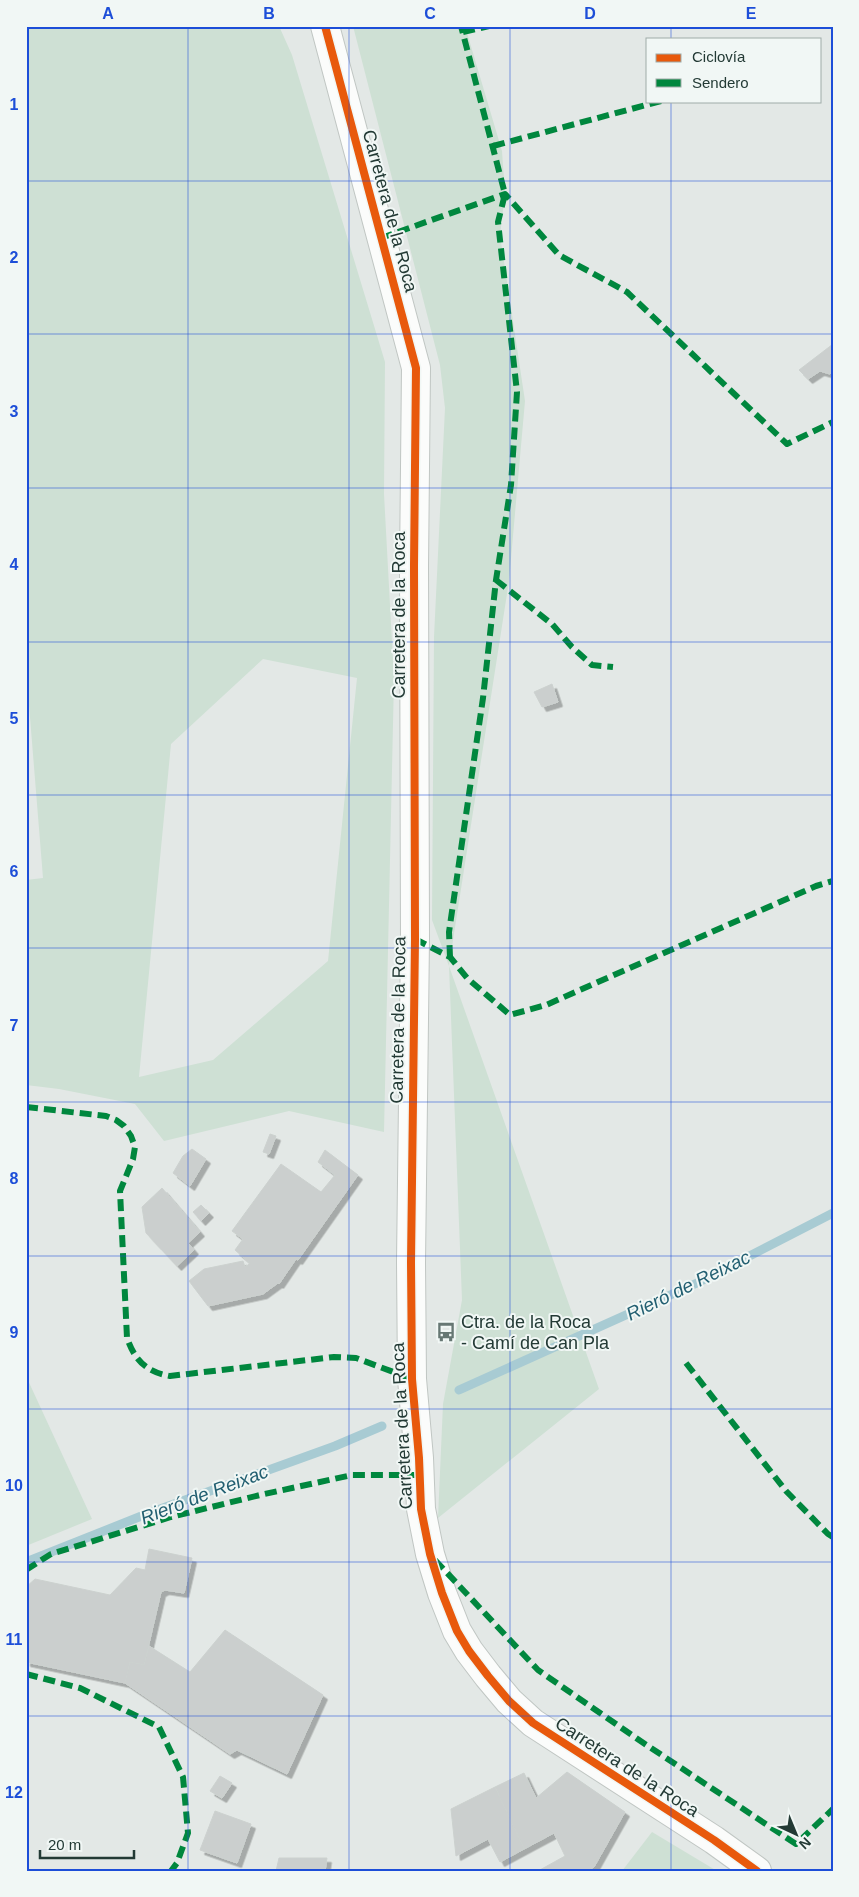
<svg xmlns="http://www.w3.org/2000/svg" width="859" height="1897" font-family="Arial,sans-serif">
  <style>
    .green { fill: #cee0d4; fill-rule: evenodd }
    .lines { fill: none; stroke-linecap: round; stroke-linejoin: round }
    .stream { stroke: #a8cbd3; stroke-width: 9 }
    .building { fill: #cbcfce; stroke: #ccd1cf; filter: url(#shadow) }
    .secondary-casing { stroke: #c0c6c3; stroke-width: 30 }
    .secondary { stroke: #fbfcfb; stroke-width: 28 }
    .quiet { stroke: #00873e; stroke-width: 6; stroke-dasharray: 12 6; stroke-linecap: butt }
    .cycleway-casing { stroke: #f1f7f5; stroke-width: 11 }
    .cycleway { stroke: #e8590c; stroke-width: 8 }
    .grid { fill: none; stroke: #1d4ed8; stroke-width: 1; stroke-opacity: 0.55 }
    .labels { text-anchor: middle; stroke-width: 4; stroke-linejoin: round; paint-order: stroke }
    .street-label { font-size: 18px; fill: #233a35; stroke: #f1f7f5 }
    .poi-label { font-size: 18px; fill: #233a35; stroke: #f1f7f5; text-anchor: start }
    .water-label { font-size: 19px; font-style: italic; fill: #225f71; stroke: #f1f7f5 }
    .neatline { fill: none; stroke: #1d4ed8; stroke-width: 2 }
    .grid-label { font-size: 16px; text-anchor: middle; font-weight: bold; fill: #1d4ed8 }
  </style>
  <defs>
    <filter id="shadow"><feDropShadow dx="4.5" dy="4.5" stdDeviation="0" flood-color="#0004"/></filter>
  </defs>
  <rect width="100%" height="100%" fill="#e3e8e6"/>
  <g class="green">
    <path d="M26,26h253l13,29 93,307 -1,132 10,185 -10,453 -95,-21 -125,30 -29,-37 -76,-15 -33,-4v-205l17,-2 -17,-210zM263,659l94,19 -29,283 -115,99 -74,17 32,-333z"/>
    <path d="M353,26h112l37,125 3,43 -5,41 25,166 -16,180 -60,385 150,423 -161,129 5,-114 19,-104 -13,-334 -17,-46 2,-283 11,-229 -5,-43z"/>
    <path d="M26,1376l66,143 -66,27z"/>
    <path d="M652,1832l65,39h-95z"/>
  </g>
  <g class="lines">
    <g class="stream">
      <path d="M459,1390l238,-107 136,-70"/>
      <path d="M26,1562l123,-49 186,-67 47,-20"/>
    </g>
  </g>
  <g class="building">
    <path d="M833,344v27l-3,3 -10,-3 -12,8 -9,-9z"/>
    <path d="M552,684l6,18 -16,5 -8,-15z"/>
    <path d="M270,1134l6,2 -7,18 -6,-2z"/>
    <path d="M192,1149l14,10 -16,27 -17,-13 10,-17z"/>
    <path d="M325,1150l33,25 -60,85 -2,-1 -17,25 -1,-1 -15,11 -55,12 -19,-25 15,-12 39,-8 2,6 2,-1 3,-3 -15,-13 8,-11 -11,-8 49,-67 40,28 14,-17 -17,-13z"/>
    <path d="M162,1188l38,44 -12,11 6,7 -17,16 -31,-33 -4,-26z"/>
    <path d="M201,1205l8,8 -8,8 -8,-9z"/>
    <path d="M149,1549l43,9 -8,35 -19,-3 -4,2 -17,73 -14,-3 -5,21 -99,-21v-75l9,-8 75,16 26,-27 9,2z"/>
    <path d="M225,1630l98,65 -36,79 -50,-24 -7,4 -105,-71 5,-21 14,3 5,-19 41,26z"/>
    <path d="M567,1772l58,40 -31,55 -7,4h-49l27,-15 -11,-23 -30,16 -29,-62 29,-14 12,25z"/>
    <path d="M220,1776l12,7 -10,15 -12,-7z"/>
    <path d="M495,1787l29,62 -24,13 -12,-23 -32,17 -5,-47z"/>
    <path d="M215,1811l36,13 -14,39 -37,-13z"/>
    <path d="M279,1858h48l-2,13h-49z"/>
  </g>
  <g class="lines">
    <defs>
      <path id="secondary" d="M325,26l91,342 -2,198 1,373 -4,323 1,117 7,79 2,51 9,45 12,39 15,38 12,20 19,25 21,25 24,22 181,117 43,31"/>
    </defs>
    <use href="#secondary" class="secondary-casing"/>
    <use href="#secondary" class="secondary"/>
    <g class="quiet">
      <path d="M463,32l26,-6"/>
      <path d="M493,146l168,-45"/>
      <path d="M381,238l124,-44 54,61 68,37 160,152 46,-22"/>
      <path d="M496,580l56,44 20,23 20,18 21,2"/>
      <path d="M415,939l35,18 17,21 43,37 36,-10 270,-119 17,-5"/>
      <path d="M450,957l-1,-25 34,-234 13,-118 15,-95 6,-93 -19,-170 7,-28 -44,-168"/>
      <path d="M26,1107l80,9 10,4 8,6 7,10 4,11 -2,12 -13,32 7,147c8,23 20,34 43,38l164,-19 22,1 56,21"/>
      <path d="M686,1363l100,128 42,43 5,3"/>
      <path d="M435,1560l103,110 104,72 154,102 37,-35"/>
      <path d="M26,1570l25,-16 120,-37 89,-22 92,-20h67"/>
      <path d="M26,1674l54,14 79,39 24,50 5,56 -11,30 -6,8"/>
    </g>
    <defs>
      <path id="cycleway" d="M325,26l91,342 -2,198 1,373 -4,323 1,117 7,79 2,51 9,45 12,39 15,38 12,20 19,25 21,25 24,22 181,117 43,31"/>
    </defs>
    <use href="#cycleway" class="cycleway-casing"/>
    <use href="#cycleway" class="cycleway"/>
  </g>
  <path class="grid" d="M188,26v1845M349,26v1845M510,26v1845M671,26v13M671,101v1770M26,181h807M26,334h807M26,488h807M26,642h807M26,795h807M26,948h807M26,1102h807M26,1256h807M26,1409h807M26,1562h807M26,1716h807"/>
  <defs>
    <symbol id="bus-bare" viewBox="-9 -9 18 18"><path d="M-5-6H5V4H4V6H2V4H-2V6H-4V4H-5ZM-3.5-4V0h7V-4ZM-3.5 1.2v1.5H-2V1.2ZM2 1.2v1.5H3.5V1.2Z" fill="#667773" stroke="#f1f7f5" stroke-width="2.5" paint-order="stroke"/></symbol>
  </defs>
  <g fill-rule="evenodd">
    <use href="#bus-bare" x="432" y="1318" width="28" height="28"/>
  </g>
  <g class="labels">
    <g class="street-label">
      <text transform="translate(390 211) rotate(75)" y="6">Carretera de la Roca</text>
      <text transform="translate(399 615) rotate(-90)" y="6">Carretera de la Roca</text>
      <text transform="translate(398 1020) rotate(-89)" y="6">Carretera de la Roca</text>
      <text transform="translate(402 1426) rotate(-93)" y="6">Carretera de la Roca</text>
      <text transform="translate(627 1767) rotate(33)" y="6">Carretera de la Roca</text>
    </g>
    <g class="poi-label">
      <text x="461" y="1328">Ctra. de la Roca<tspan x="461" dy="21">- Camí de Can Pla</tspan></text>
    </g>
    <g class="water-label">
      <text transform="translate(688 1285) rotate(-26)" y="7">Rieró de Reixac</text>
      <text transform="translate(204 1494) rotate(-21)" y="7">Rieró de Reixac</text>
    </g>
  </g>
  <rect width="859" height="1897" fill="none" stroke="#f1f7f5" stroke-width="55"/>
  <rect x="646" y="38" width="175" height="65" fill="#f1f7f5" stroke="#9faba8"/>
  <rect x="656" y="54" width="25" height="8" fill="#e8590c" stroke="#9faba8"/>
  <text x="692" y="62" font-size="15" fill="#233a35">Ciclovía</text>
  <rect x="656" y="79" width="25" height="8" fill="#00873e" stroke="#9faba8"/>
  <text x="692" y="88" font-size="15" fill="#233a35">Sendero</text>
  <g transform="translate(796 1834) rotate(136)" stroke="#f1f7f5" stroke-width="4" paint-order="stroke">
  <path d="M0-4L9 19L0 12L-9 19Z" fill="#233a35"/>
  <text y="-8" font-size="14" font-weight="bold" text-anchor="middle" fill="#233a35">N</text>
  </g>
  <path d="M40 1850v8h94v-8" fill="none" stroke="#233a35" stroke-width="2.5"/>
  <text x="48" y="1850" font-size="15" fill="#233a35" stroke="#f1f7f5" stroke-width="4" paint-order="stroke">20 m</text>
  <rect x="28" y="28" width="804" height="1842" class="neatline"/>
  <g class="grid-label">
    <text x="108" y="19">A</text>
    <text x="269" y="19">B</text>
    <text x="430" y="19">C</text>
    <text x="590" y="19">D</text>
    <text x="751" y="19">E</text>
    <text x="14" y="110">1</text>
    <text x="14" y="263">2</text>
    <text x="14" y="417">3</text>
    <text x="14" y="570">4</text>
    <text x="14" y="724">5</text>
    <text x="14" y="877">6</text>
    <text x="14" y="1031">7</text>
    <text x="14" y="1184">8</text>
    <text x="14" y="1338">9</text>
    <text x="14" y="1491">10</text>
    <text x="14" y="1645">11</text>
    <text x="14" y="1798">12</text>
  </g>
</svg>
